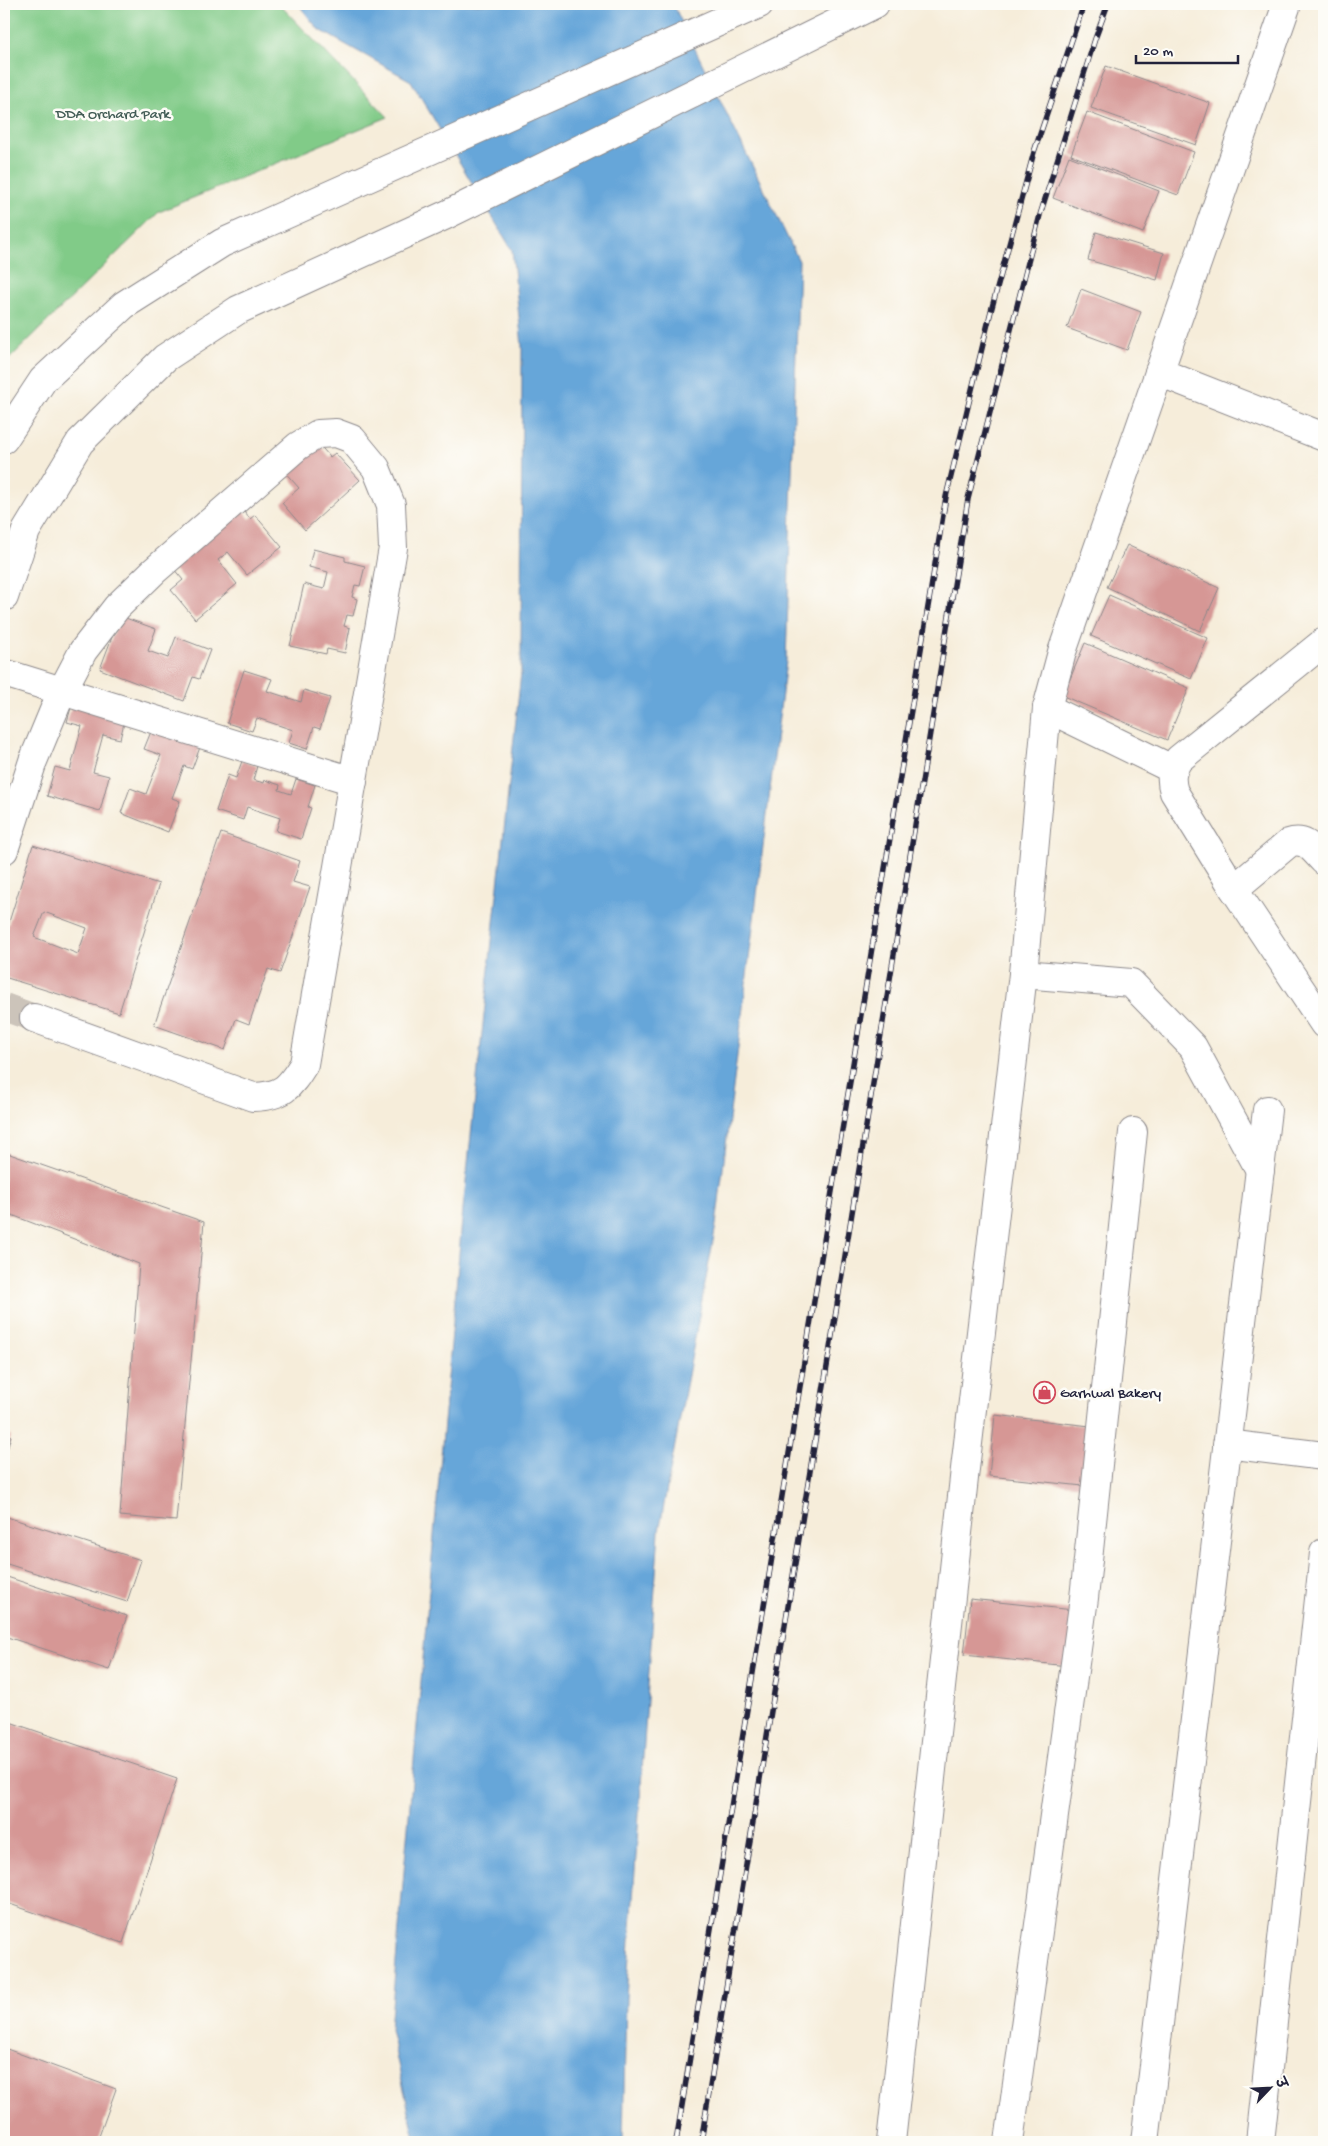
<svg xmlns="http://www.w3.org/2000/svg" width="1328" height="2146" font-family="'Gochi Hand','Playpen Sans Deva',sans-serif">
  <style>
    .green { fill: #81cb88; stroke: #527662 }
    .water { fill: #66a6d9; stroke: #44648a }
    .building { fill: #d69795; fill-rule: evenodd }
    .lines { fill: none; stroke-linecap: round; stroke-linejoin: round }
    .minor-tunnel { stroke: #ccc4ba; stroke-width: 28; stroke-dasharray: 28 14; stroke-linecap: butt }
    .minor-casing { stroke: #8c888a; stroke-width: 30 }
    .minor { stroke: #fff; stroke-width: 28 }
    .rail-casing { stroke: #22223b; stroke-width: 5.5 }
    .rail { stroke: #fdfcf7; stroke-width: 4; stroke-dasharray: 11; stroke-linecap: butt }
    .labels { text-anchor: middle; stroke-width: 5; stroke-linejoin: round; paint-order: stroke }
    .park-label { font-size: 15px; fill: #435d56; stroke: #fdfcf7 }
    .poi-label { font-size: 15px; fill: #22223b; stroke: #fdfcf7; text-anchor: start }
  </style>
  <rect width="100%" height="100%" fill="#fdfcf7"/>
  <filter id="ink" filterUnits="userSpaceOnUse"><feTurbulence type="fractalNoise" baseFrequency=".02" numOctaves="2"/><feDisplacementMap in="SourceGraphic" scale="10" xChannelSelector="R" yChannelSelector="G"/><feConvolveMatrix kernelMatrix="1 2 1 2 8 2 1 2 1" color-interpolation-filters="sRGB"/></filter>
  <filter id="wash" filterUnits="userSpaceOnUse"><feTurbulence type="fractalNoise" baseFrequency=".0096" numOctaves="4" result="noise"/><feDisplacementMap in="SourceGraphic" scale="20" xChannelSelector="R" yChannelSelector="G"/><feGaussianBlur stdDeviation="1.12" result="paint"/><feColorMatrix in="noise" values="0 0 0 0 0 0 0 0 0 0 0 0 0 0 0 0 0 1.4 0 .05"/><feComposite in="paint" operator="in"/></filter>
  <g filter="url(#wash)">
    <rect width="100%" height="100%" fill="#f6edda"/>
    <path class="green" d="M4,4h275l109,113 -229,95 -155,152z"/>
    <path class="water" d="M298,4h375l126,257 -13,400 -70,564 -57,306 -33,467 -3,144h-207l-26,-113 73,-820 58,-536 1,-327 -10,-96 -101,-169 -93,-52z"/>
    <g id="blocks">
      <g class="building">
        <path d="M1106,66l104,37 -14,42 -105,-37z"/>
        <path d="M1087,112l107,40 -16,43 -107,-40z"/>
        <path d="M1069,156l90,35 -16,42 -90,-35z"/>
        <path d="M1096,232l68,21 -7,27 -69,-20z"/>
        <path d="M1081,289l60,23 -14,38 -60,-22z"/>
        <path d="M316,441l14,16 5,-4 25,27 -55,50 -23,-27 17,-15 -16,-18z"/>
        <path d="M238,505l12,14 5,-4 27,32 -35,28 -19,-23 -10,8 19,24 -42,35 -24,-29 12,-10 -15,-18z"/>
        <path d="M1127,545l92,43 -19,43 -93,-44z"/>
        <path d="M313,549l32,8v4l20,5 -5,20 -5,-1 -3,12 5,2 -4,17 -6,-1 -3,11 6,2 -5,25 -18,-4 -1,5 -36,-8 14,-62 20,5 4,-17 -19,-5z"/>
        <path d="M1109,595l99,43 -17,41 -100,-43z"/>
        <path d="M120,616l36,13 -8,22 20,7 8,-21 34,13 -11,29 -6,-2 -9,24 -84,-32z"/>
        <path d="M1085,643l104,45 -22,52 -104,-44z"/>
        <path d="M244,670l28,9 -5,12 34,11 3,-12 26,8 -10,31 -6,-2 -7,22 -18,-6 4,-13 -36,-12 -5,13 -25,-8z"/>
        <path d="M74,697l51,22 -5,20 -17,-4 -10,37 16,4 -9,35 -53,-15 8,-29 15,4 12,-45 -15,-4z"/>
        <path d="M152,729l51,10 -11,30 -8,-3 -12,32 8,3 -12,31 -47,-19 9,-25 16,6 15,-39 -17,-6z"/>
        <path d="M242,761l15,5 -4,14 11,3 1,-3 15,5 -1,5 12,4 5,-15 19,6 -7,22 3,1 -10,31 -25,-8 4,-13 -33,-11 -4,13 -27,-9 12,-36 8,3z"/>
        <path d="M221,833l79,28 -7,21 17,5 -30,86 -12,-4 -19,55 -13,-5 -11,31 -71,-25z"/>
        <path d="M33,845l126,39 -40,129 -115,-36v-39zM44,912l43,16 -9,26 -44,-17z"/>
        <path d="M4,1152l200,70 -28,299 -56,-5 19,-252 -135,-52z"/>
        <path d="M995,1415l95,11 -7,60 -94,-10z"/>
        <path d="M4,1433l7,3 -7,25z"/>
        <path d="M4,1516l137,44 -14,42 -123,-39z"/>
        <path d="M4,1576l123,40 -18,54 -105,-34z"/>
        <path d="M970,1599l104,11 -6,56 -104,-11z"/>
        <path d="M4,1720l173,59 -54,164 -119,-41z"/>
        <path d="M4,2048l112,41 -19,53h-93z"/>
      </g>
    </g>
  </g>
  <g filter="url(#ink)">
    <use href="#blocks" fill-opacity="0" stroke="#8c888a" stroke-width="1"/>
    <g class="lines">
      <path class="minor-tunnel" d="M4,1007l30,11"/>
      <defs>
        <g id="minor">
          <path d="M1159,372l165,65"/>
          <path d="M4,439l39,-59 81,-75 98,-62 537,-239"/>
          <path d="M4,597l22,-66 54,-89 85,-84 73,-48 208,-95 429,-211"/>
          <path d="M1324,642l-145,117c-8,12 -9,20 -5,33l60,97 90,135"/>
          <path d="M4,673l349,108"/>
          <path d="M1047,708l125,61"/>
          <path d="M4,850l29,-89 29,-70 21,-40 34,-44 37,-36 144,-125 20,-12 18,-1 16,6 24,29 15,37 2,43 -89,516c-15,24 -21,32 -51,33l-219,-79"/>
          <path d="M1234,889l55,-46c17,-6 24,7 35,18"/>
          <path d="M1023,974l108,9 62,64 67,123"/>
          <path d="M1227,1444l97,12"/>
          <path d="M891,2142l74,-673 58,-495 24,-266 15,-56 225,-648"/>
          <path d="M1009,2142l75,-544 49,-466"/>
          <path d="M1145,2142l122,-1032"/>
          <path d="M1260,2142l64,-589"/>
        </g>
      </defs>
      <use href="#minor" class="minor-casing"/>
      <use href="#minor" class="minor"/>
      <defs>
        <g id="rail">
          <path d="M676,2142l270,-1645 45,-186 43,-159 50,-148"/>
          <path d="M701,2142l267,-1643 72,-284 55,-176 13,-35"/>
        </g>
      </defs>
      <use href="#rail" class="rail-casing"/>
      <use href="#rail" class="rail"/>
    </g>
  </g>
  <defs>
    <symbol id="shop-ring" viewBox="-11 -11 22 22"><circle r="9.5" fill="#fdfcf7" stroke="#d1495b" stroke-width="1.5"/><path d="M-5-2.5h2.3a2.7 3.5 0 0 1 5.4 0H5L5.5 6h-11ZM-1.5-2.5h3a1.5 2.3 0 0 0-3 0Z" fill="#d1495b"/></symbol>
  </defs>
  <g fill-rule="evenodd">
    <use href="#shop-ring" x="1032" y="1380" width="25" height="25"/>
  </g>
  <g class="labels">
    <g class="park-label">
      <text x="113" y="118">DDA Orchard Park</text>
    </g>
    <g class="poi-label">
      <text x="1060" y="1397">Garhwal Bakery</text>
    </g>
  </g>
  <rect width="1328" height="2146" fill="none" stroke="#fdfcf7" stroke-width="20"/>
  <g transform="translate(1270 2088) rotate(65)" stroke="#fdfcf7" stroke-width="4" paint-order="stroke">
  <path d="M0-4L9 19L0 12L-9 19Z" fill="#22223b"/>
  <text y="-8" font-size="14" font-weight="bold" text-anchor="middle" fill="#22223b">उ</text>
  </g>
  <path d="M1136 55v8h102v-8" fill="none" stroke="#22223b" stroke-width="2.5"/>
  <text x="1143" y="55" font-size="15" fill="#22223b" stroke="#fdfcf7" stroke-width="4" paint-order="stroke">20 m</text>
</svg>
